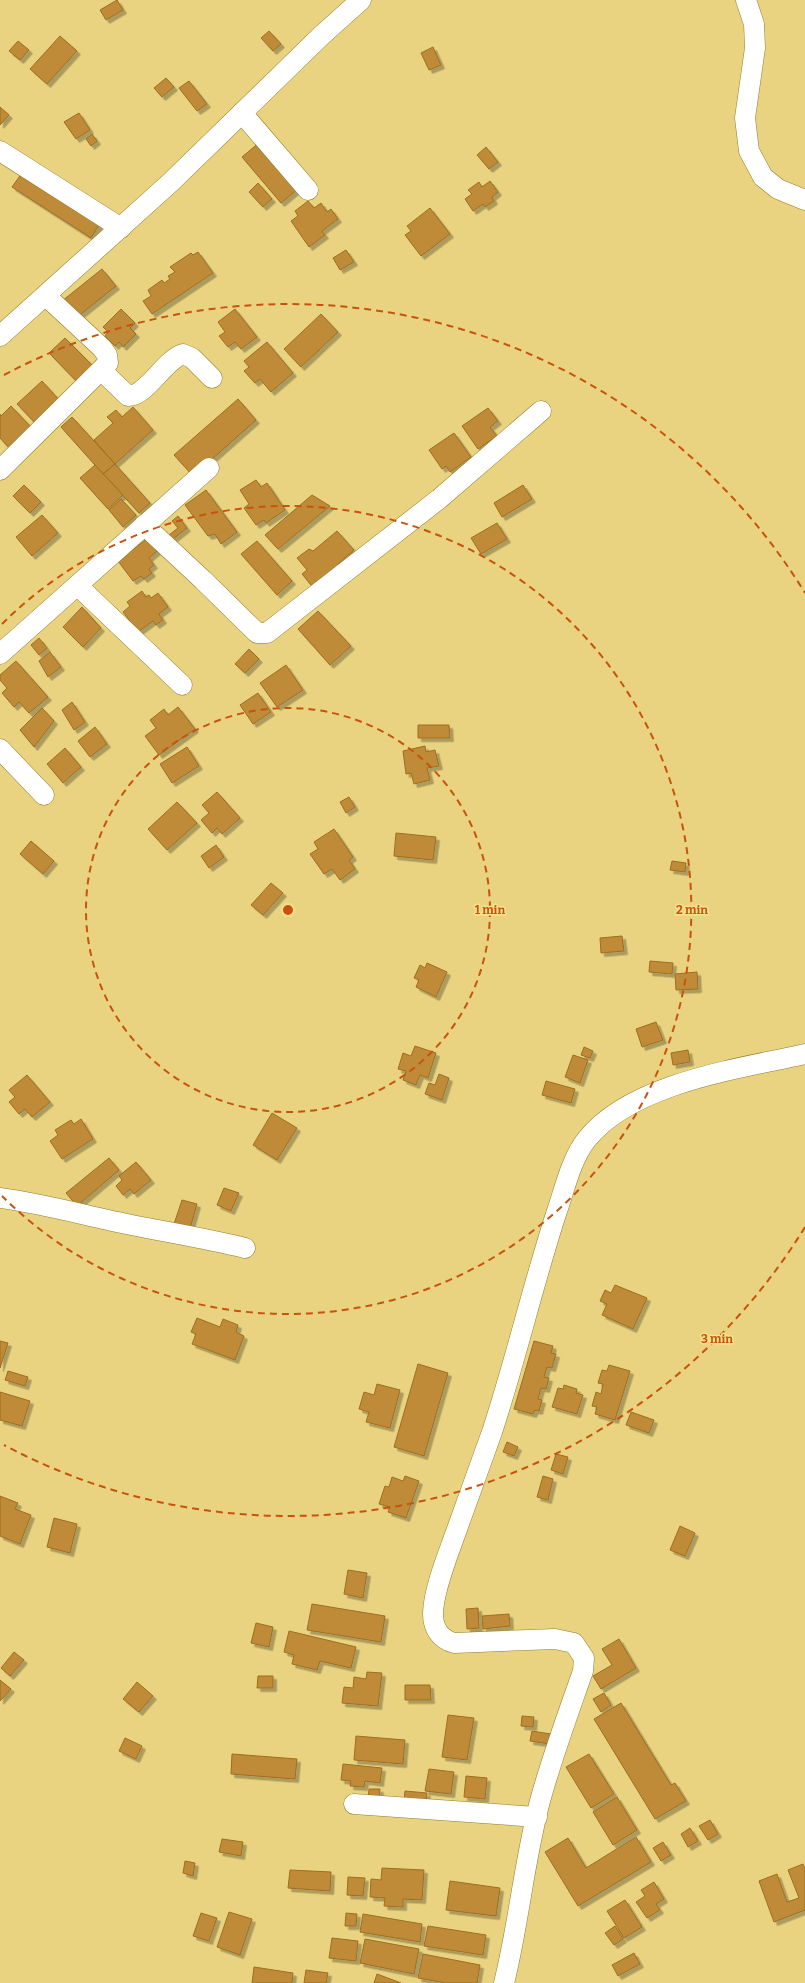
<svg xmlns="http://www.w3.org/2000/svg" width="805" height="1983" font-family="Bitter,serif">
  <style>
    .building { fill: #bf8b38; stroke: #9c6e21; filter: url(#shadow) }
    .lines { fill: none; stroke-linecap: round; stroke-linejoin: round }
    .minor-casing { stroke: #927d26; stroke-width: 21 }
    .minor { stroke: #fff; stroke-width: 20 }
    .ring { fill: none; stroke: #c7530e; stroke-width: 2; stroke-dasharray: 7 5 }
    .centre { fill: #c7530e; stroke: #f6e18c; stroke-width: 2 }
    .ring-label { font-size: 12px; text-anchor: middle; font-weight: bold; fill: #c7530e; stroke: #f6e18c; stroke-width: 3; stroke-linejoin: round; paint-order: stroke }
  </style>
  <defs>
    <filter id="shadow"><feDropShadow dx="3.5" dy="3.5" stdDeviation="0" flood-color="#0004"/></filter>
  </defs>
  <rect width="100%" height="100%" fill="#e9d380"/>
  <g class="building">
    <path d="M117,0l6,10 -17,10 -6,-10z"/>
    <path d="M269,31l12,13 -8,7 -12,-13z"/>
    <path d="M60,36l17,15 -30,33 -17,-15z"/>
    <path d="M18,41l11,9 -9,10 -11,-9z"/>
    <path d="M433,47l8,18 -12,5 -8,-17z"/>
    <path d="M166,78l8,9 -12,10 -8,-9z"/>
    <path d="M189,81l18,23 -10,7 -18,-23z"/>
    <path d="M0,107l9,8 -9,10z"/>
    <path d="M79,113l11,17 -14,9 -12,-17z"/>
    <path d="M92,134l5,7 -6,5 -5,-7z"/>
    <path d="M260,142l39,46 -18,15 -39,-46z"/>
    <path d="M486,147l12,15 -9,7 -12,-14z"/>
    <path d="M22,173l78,50 -9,15 -79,-51z"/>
    <path d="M490,181l8,11 -6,5 2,4 -9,6 -2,-3 -10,7 -8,-12 7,-5 -4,-4 11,-8 3,5z"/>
    <path d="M258,183l14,16 -9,8 -14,-15z"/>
    <path d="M308,201l6,7 7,-5 6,9 4,-3 7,10 -16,12 3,4 -16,12 -18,-26 7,-5 -3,-5z"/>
    <path d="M430,208l20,26 -29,22 -16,-21 6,-4 -4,-5z"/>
    <path d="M346,250l8,12 -14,8 -7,-12z"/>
    <path d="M198,252l15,21 -61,41 -9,-13 8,-5 -3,-6 14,-10 2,3 6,-4 -2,-3 7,-4 -5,-5 21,-14 2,2z"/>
    <path d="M102,269l14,17 -40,32 -14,-17z"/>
    <path d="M121,309l14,14 -5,5 6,6 -13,13 -4,-5 -4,4 -10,-10 3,-4 -5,-5z"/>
    <path d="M235,309l22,28 -16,12 -6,-7 -7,5 -9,-11 6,-4 -7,-10z"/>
    <path d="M321,314l17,18 -37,35 -17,-18z"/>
    <path d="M65,338l33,33 -16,16 -33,-34z"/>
    <path d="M267,342l26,31 -22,19 -11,-13 -5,4 -11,-12 5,-4 -5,-6z"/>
    <path d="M42,381l19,21 -24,23 -20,-21z"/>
    <path d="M238,399l18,21 -63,56 -19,-21z"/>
    <path d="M11,406l21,22 -23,20 -9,-10v-24l1,2z"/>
    <path d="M133,407l20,23 -38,34 -21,-24 19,-17 -6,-6 9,-7 6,7z"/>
    <path d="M488,408l10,13 -8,6 7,9 -19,13 -16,-23z"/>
    <path d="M72,417l43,47 -12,10 -42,-47z"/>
    <path d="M454,433l17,24 -21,15 -4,-6 -4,3 -13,-19z"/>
    <path d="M115,464l35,39 -11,10 -36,-39z"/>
    <path d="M95,465l28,30 -15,14 -28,-31z"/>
    <path d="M256,480l5,7 6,-4 18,27 -19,13 -2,-3 -8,5 -12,-17 5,-4 -9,-14z"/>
    <path d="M24,485l17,17 -11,11 -17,-17z"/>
    <path d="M523,485l9,14 -30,18 -8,-14z"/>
    <path d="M206,490l31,42 -16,12 -6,-10 -7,2 -23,-31z"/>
    <path d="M312,495l18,11 -52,43 -13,-14z"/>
    <path d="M121,499l15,16 -13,12 -14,-17z"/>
    <path d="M42,515l16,18 -26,23 -16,-19z"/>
    <path d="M178,516l9,12 -14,11 -4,-4 9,-7 -6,-7z"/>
    <path d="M497,523l10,16 -26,15 -10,-16z"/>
    <path d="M337,531l17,19 -16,14 4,4 -27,22 -13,-16 5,-4 -10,-12 12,-9 4,2z"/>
    <path d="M148,538l9,13 -8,7 5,7 -5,4 3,4 -8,6 -3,-3 -8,5 -15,-20z"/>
    <path d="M257,541l35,40 -15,14 -36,-41z"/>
    <path d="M142,591l4,6 3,-2 2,3 7,-5 10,14 -9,7 4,6 -7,5 -3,-4 -15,11 -15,-20 7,-6 -3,-4z"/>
    <path d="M82,607l19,21 -18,19 -20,-20z"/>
    <path d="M318,611l33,35 -21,19 -32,-36z"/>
    <path d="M39,638l8,10 -8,7 -8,-10z"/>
    <path d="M249,649l10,10 -14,14 -10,-9z"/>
    <path d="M50,652l11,15 -13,10 -9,-16z"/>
    <path d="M16,661l32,36 -19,16 -10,-11 -5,5 -12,-14 5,-5 -7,-8v-5z"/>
    <path d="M286,665l17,25 -26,17 -17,-24z"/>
    <path d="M258,693l13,19 -18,12 -13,-19z"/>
    <path d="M72,702l13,20 -11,8 -12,-20z"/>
    <path d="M178,707l17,22 -36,26 -14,-19 11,-8 -6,-8 14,-11 4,6z"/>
    <path d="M42,708l12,13 -20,26 -14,-17z"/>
    <path d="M418,725h31l1,13h-32z"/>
    <path d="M95,727l12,17 -17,13 -12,-16z"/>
    <path d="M425,746l1,6 9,-2 4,16 -12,2 3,12 -16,4 -3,-11 -5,1 -3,-23z"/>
    <path d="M187,747l12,19 -27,17 -12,-19z"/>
    <path d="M65,748l16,19 -18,16 -16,-19z"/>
    <path d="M217,792l23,26 -18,16 -5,-6 -5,5 -11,-13 8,-7 -7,-8z"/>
    <path d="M349,797l6,10 -9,6 -6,-11z"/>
    <path d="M177,802l20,21 -30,27 -19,-21z"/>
    <path d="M334,829l19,28 -4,3 6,9 -15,11 -8,-11 -8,5 -14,-20 8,-5 -4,-7z"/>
    <path d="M396,833l40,4 -3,23 -39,-4z"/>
    <path d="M31,841l23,20 -11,13 -23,-20z"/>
    <path d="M216,845l8,12 -15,11 -8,-12z"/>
    <path d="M672,861l14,2 -1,9 -15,-2z"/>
    <path d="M271,883l12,10 -20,22 -12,-10z"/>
    <path d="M622,936l2,15 -23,2 -1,-15z"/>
    <path d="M650,961l23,2 -1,11 -23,-2z"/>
    <path d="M427,963l20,9 -11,25 -20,-10 3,-7 -5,-2 6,-13 5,3z"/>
    <path d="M697,972l1,17 -22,1 -1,-16z"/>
    <path d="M656,1022l7,18 -21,7 -6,-18z"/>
    <path d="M415,1046l21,7 -8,25 -8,-3 -4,10 -13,-5 3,-9 -8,-2 5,-16 8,3z"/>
    <path d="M584,1047l9,4 -3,7 -9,-3z"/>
    <path d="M688,1050l2,12 -17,3 -2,-12z"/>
    <path d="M573,1055l15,5 -8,23 -15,-6z"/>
    <path d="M439,1074l10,4 -7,22 -17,-6 4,-11 6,2z"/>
    <path d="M27,1075l23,27 -18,15 -7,-8 -6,5 -10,-12 6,-5 -6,-7z"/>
    <path d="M546,1081l29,8 -4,14 -29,-8z"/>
    <path d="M272,1113l25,15 -20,32 -24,-15z"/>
    <path d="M81,1119l12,20 -31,20 -12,-18 8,-6 -3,-5 16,-10 3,4z"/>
    <path d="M109,1158l10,12 -42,36 -11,-13z"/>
    <path d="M136,1162l15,18 -17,14 -4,-5 -7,6 -7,-9 6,-6 -3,-4z"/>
    <path d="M224,1188l15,5 -8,18 -14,-6z"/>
    <path d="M182,1200l15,4 -7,25 -16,-5z"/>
    <path d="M615,1285l32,13 -14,31 -31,-14 5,-11 -7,-3 5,-11 6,3z"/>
    <path d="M197,1318l23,9 3,-8 15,6 -2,7 8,4 -9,24 -43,-16 4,-10 -5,-2z"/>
    <path d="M0,1341l8,2 -8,25z"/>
    <path d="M534,1341l19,5 -2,7 5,1 -4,14 -5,-1 -3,10 5,1 -3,11 -5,-1 -3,11 4,1 -3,11 -4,-1 -2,4 -19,-5z"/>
    <path d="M418,1364l30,9 -24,83 -30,-9z"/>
    <path d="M609,1365l21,6 -15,49 -20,-6 2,-7 -5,-1 4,-14 5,2 2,-10 -5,-1 4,-13 5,1z"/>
    <path d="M8,1371l20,6 -3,9 -20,-6z"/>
    <path d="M377,1384l23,6 -10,38 -24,-6 3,-10 -10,-3 5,-17 10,3z"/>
    <path d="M564,1385l13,4 -1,4 7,2 -6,19 -25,-7 6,-19 5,1z"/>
    <path d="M0,1392l30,9 -8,25 -22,-6z"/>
    <path d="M631,1412l23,8 -5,13 -23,-8z"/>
    <path d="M507,1442l11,5 -4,9 -11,-4z"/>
    <path d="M556,1454l12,3 -5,17 -12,-4z"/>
    <path d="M405,1476l14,5 -13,37 -18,-6 2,-5 -11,-3 6,-18 4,1 3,-10 11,4z"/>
    <path d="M543,1476l10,3 -5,21 -11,-3z"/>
    <path d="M0,1496l18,7 -3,6 16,6 -11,29 -20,-8z"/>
    <path d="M54,1518l23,6 -7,29 -23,-6z"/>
    <path d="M680,1526l15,7 -10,23 -15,-6z"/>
    <path d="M348,1570l19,3 -4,25 -19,-4z"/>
    <path d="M312,1604l73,12 -4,26 -74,-12z"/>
    <path d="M478,1608l1,20 -12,1 -1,-20z"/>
    <path d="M509,1614l1,12 -27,3 -1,-13z"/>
    <path d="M256,1623l17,4 -4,20 -18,-4z"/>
    <path d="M289,1631l67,16 -5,21 -31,-7 -3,9 -25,-6 2,-9 -10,-3z"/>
    <path d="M619,1639l17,29 -35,21 -8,-13 19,-11 -10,-16z"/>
    <path d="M14,1652l10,8 -14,16 -9,-8z"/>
    <path d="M367,1672l15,1 -4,33 -36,-3 2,-16 9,1 1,-11 12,2z"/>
    <path d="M258,1676h15v12h-16z"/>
    <path d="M0,1680l11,9 -11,12z"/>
    <path d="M137,1682l16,14 -14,16 -16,-13z"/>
    <path d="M405,1685h25l1,15h-26z"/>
    <path d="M604,1693l7,12 -10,7 -8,-13z"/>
    <path d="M621,1703l50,82 4,-2 11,18 -31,18 -61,-100z"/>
    <path d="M448,1715l26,3 -7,42 -25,-3z"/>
    <path d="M522,1716l12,1 -1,10 -12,-1z"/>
    <path d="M532,1731l19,3 -1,10 -20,-3z"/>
    <path d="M356,1736l49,4 -2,24 -49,-4z"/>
    <path d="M125,1738l17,8 -6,13 -17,-8z"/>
    <path d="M232,1754l65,5 -2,20 -64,-5z"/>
    <path d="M589,1754l25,40 -23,14 -25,-41z"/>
    <path d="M343,1764l39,4 -2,15 -15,-2 -1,6 -14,-1 1,-5 -10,-1z"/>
    <path d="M429,1769l25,3 -3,22 -26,-3z"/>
    <path d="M466,1776l21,2 -2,21 -21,-2z"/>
    <path d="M369,1789h11l-1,12 -11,-1z"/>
    <path d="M405,1791l22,2 -1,9 -22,-2z"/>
    <path d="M617,1797l20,33 -24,15 -20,-33z"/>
    <path d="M710,1820l8,14 -10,6 -9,-14z"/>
    <path d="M690,1828l8,13 -10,6 -7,-13z"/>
    <path d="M636,1837l15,25 -73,44 -33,-54 23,-14 18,30z"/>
    <path d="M222,1839l21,3 -2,14 -22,-4z"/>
    <path d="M663,1842l8,13 -10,6 -8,-13z"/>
    <path d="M185,1861l10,2 -2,13 -10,-3z"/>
    <path d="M803,1864l2,5v41l-31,12 -15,-41 18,-7 10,28 12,-4 -11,-28z"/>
    <path d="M382,1868l42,2 -2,30 -19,-1v8l-19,-1 1,-8 -15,-1 1,-18 10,1z"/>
    <path d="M290,1870l41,2 -1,19 -42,-3z"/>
    <path d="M348,1877l17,1 -2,18 -16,-1z"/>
    <path d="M450,1881l50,7 -4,28 -50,-6z"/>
    <path d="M654,1882l10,17 -8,5 4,6 -13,8 -11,-16 9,-6 -4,-6z"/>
    <path d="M625,1900l17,27 -18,11 -17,-27z"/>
    <path d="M229,1912l23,7 -12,36 -23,-8z"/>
    <path d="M201,1913l16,5 -8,23 -16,-5z"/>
    <path d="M346,1913l11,1 -1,12h-11z"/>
    <path d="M363,1914l59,10 -2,18 -60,-10z"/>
    <path d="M428,1926l58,9 -3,20 -59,-9z"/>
    <path d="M615,1926l8,13 -9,6 -9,-12z"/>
    <path d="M332,1938l26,3 -2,20 -27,-3z"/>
    <path d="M365,1939l54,10 -5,25 -54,-11z"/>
    <path d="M634,1953l6,11 -22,12 -6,-11z"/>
    <path d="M423,1954l57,11 -3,18h-31l-28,-5z"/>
    <path d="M254,1967l39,6 -1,10h-40z"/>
    <path d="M306,1970l22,3 -2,10h-22z"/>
    <path d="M377,1974l24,9h-27z"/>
  </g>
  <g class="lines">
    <defs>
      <g id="minor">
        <path d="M746,0l8,24 1,24 -10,70 4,33 14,26 15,12 27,11"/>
        <path d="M242,113l66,77"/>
        <path d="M0,151l121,77"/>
        <path d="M0,336l171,-154 151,-147 39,-35"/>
        <path d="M102,371l26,25c19,0 36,-36 55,-42l9,4 20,20"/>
        <path d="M0,470l108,-107 -1,-8 -5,-7 -56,-52"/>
        <path d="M144,525l59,55 51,50 3,3h10l172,-134 102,-88"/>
        <path d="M78,586l104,99"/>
        <path d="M0,654l209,-186"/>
        <path d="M0,749l44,46"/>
        <path d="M0,1198c37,5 72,14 108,22 45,10 92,17 137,28"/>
        <path d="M354,1804l183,13"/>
        <path d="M504,1983c15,-60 20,-122 36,-182 12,-44 28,-87 43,-130l1,-13 -10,-15 -19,-4 -101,4c-14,-4 -21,-15 -21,-29 0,-20 12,-52 19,-71 13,-37 27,-74 40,-111 24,-73 41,-148 65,-221 8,-23 14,-52 30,-72 45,-56 151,-70 218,-85"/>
      </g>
    </defs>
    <use href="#minor" class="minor-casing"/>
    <use href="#minor" class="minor"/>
  </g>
  <g class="ring">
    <circle cx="288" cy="910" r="202"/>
    <path d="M2 624A404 404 0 1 1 2 1196"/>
    <path d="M805 1227A606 606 0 0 1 4 1445M4 375A606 606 0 0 1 805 593"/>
  </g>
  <circle cx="288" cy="910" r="6" class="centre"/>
  <g class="ring-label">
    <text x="490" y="914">1 min</text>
    <text x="692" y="914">2 min</text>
    <text x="717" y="1343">3 min</text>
  </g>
</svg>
